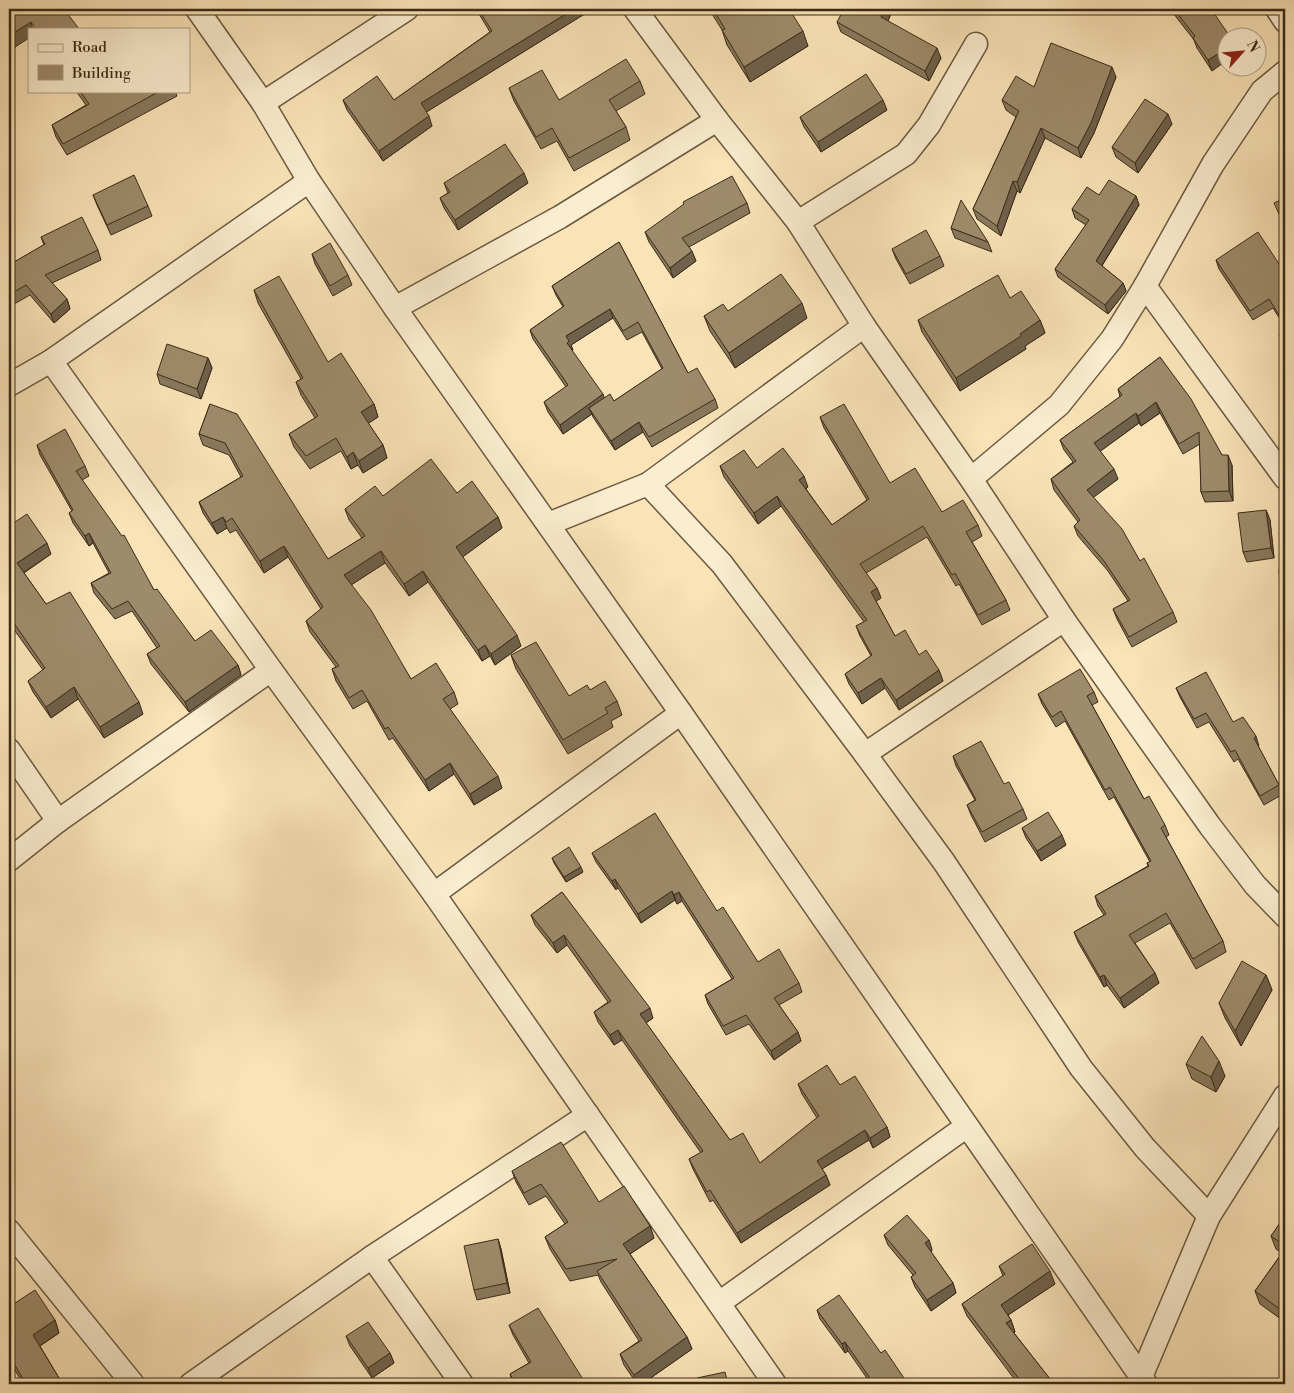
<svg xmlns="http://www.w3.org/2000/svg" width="1294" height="1393" font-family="'Libre Bodoni',serif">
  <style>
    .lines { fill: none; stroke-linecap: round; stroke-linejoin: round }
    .minor-casing { stroke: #6a5940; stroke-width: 25 }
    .minor { stroke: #fbedd0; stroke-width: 22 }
    .wall { fill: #88785c; stroke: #3b2b18; fill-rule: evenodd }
    .shaded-wall { fill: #6f614b; stroke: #3b2b18 }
    .building { fill: #9e8b6b; stroke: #3b2b18 }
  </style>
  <rect width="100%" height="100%" fill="#f9e3b7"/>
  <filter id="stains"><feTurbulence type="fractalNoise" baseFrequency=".004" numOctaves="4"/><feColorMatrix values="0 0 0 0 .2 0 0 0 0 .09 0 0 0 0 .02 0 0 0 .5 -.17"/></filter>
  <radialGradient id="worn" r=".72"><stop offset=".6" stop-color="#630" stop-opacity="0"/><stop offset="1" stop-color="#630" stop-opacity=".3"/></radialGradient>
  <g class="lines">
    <defs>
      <g id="minor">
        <path d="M197,9l66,94 46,78 86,127 286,405 465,671"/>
        <path d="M635,9l82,111 81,102 66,104 107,153 93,141 146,206 45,59 30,31"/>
        <path d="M1277,9l8,12"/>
        <path d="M1285,72l-23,19 -49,73 -68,122 140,192"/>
        <path d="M263,103l144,-94"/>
        <path d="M798,222l108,-68 23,-29 47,-81"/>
        <path d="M395,308l165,-91 157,-97"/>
        <path d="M51,361l220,309 163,224 341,490"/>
        <path d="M9,385l42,-24 258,-180"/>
        <path d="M971,479l88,-74 53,-66 33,-53"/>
        <path d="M648,484l74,80 143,190 79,108 137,206 64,80 64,68"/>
        <path d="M548,524l100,-40 216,-158"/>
        <path d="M9,750l49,71"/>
        <path d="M865,754l199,-134"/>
        <path d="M9,860l49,-39 213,-151"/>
        <path d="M434,894l247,-181"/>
        <path d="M9,1231l124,153"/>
        <path d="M372,1257l90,127"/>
        <path d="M719,1303l248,-177"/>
        <path d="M1141,1377l68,-161 76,-120"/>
        <path d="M191,1384l181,-127 216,-142"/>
      </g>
    </defs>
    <use href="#minor" class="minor-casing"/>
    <use href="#minor" class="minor"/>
  </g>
  <g class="wall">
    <path d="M476,9h114l1,1 -165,102 6,14 -49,35 -36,-51 -4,-10h51l96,-68z"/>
    <path d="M709,9h80l19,37 -58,36 -23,-37 -5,-15z"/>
    <path d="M893,9l-5,12 53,37 -12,23 -88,-49 -4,-10z"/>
    <path d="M1170,9h41l1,62 -15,-23 -3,-8z"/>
    <path d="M1116,77l-22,56 -13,25 -36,-20 -25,55 -3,-2 -16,45 -24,-17 -4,-10 43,-92 -10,-7 -4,-10 32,-13z"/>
    <path d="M640,81l5,13 -29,17 10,16 4,13 -56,31 -17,-30 -16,8 -27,-48 -5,-13 50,12z"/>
    <path d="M76,91h99l2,5 -110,59 -11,-18 -4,-12 34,-20z"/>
    <path d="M887,110l-66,42 -17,-25 -4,-10z"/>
    <path d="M1172,124l-34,49 -22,-16 -4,-10z"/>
    <path d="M444,183h84l-70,47 -14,-22 -4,-10 8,-5z"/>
    <path d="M93,195l55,11 4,10 -41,19 -14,-30z"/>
    <path d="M1099,195l37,1 3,9 -37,61 21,17 3,8 -18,23 -50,-37 -3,-8 31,-44 -11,-7 -3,-9z"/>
    <path d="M747,203l3,10 -61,34 7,14 -23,17 -24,-36 -4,-10z"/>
    <path d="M951,228l37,14 4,10 -37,-14z"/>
    <path d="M41,237l57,13 3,10 -49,23 15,16 3,10 -16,14 -24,-28 -21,12v-42l35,-20z"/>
    <path d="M619,242l69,131 27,26 3,9 -66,39 -9,-15 -28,18 -22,-33 -1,-3 -29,20 -15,-22 -4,-10 22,-15 -33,-48 -3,-9 33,-23 -7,-12 -4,-9zM613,318l14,22 15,-8 20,37 -48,32 -10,-3 -32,-47 1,-1 -2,-5z"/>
    <path d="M892,249l48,7 4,10 -34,18 -14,-25z"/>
    <path d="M312,254l36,21 4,10 -19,11 -18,-32z"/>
    <path d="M1216,260l69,13v50l-2,1 -10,-16 -20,12 -34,-51z"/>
    <path d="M254,290l74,72 46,42 4,13 -10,6 15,22 4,13 -24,15 -5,-8 -7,4 -10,-18 -31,18 -16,-22 -5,-13 26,-16 -14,-23 -5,-13 5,-3 -43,-76z"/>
    <path d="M1010,298l30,22 5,13 -20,13 1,3 -66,42 -38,-59 -4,-12z"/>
    <path d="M728,311l79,7 -72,50 -25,-37 -6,-15z"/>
    <path d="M1285,330v20l-1,-2 -5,-13z"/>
    <path d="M1160,357l62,98 10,10 1,36 -28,1 -4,-10 -1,-48 -17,10 -23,-41 -19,13 -2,-3 -39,28 18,28 -25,18 47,64 33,51 4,10 -45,25 -15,-28 -4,-10 15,-8 -20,-30 -30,-35 -4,-10 4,-4 -24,-32 -3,-11 22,-17 -9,-12 -4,-10 60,-43 -2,-8z"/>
    <path d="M208,358l4,10 -11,31 -41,-15 -3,-10z"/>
    <path d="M210,404l118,155 34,-21 -13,-18 -4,-11 38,-13 74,-3 41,24 4,11 -40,29 59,89 -26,19 -5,-9 -8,5 -54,-79 -19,14 -24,-33 -34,22 60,94 43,13 4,12 -8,5 52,79 -28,17 -20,-31 -25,17 -36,-53 -4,2 -22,-39 -14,8 -17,-28 -4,-12 4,-2 -26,-35 -4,-11 15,-12 -33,-52 -24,16 -28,-43 -6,3 -3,-5 -10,6 -14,-21 -4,-11 42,-25 -12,-22 -26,-10 -4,-11z"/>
    <path d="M820,417l70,66 52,29 36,13 4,11 -10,6 34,58 4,10 -28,15 -23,-41 -3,2 -29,-49 -61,36 11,15 4,10 -5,3 19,35 24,19 20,15 4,11 -44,29 -14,-22 -23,16 -13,-20 -4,-10 26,-18 -11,-20 -4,-10 8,-4 -83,-116 -23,18 -34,-47 -4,-11 88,21 -2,2 26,36 35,-25 -43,-72z"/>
    <path d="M37,445l48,21 4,10 -7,4 72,110 41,51 43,24 3,10 -52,37 -38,-48 -4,-10 10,-6 -25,-37 -17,8 -21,-26 -3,-10 18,-10 -16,-30 -4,3 -16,-23 -4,-10 3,-2 -32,-56z"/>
    <path d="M1266,510l4,10 4,38 -27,4 -4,-10z"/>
    <path d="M9,526l42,28 -27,19 22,31 97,110 -39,24 -26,-39 -27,19 -18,-26 -5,-11 15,-11 -33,-46 -1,1z"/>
    <path d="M1285,569v47l-3,-8z"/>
    <path d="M511,655l58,41 21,-6 27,11 5,14 -11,6 2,6 -45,27 -52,-85z"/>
    <path d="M1176,688l57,34 26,24h-1l21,39 4,9 -19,11 -26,-46 -4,3 -25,-40 -12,6 -17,-31z"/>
    <path d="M1094,692l4,10 -6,3 52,94 21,26 4,10 -3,2 57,104 3,11 -30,17 -26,-46 -35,20 20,30 4,10 -35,25 -17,-23 -3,2 -26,-45 -4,-10 30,-17 -6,-9 -3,-10 53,-30 -1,-3 3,-1 -36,-65 -5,3 -44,-79 -9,6 -14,-23 -4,-10z"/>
    <path d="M953,756l70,53 4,10 -42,23 -14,-27 -4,-10 8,-5 -19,-34z"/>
    <path d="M1022,828l44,17 -25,16 -15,-23z"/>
    <path d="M592,853l125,58 41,51 41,21 3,9 -23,13 19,27 3,9 -27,19 -25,-36 -23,11 -18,-31 -3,-9 27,-16 -50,-78 -5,3 -2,-4 -34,23 -23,-35 -2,2 -20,-28z"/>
    <path d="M552,858l31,14 -17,10 -12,-19z"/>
    <path d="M562,892l91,126 -7,5 84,117 30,23 57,-45 -15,-24 -4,-10 42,1 47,42 3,10 -17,11 -4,-8 -47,29 4,6 4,10 -89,58 -28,-43 -3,2 -17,-33 -4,-10 12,-6 -79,-113 -8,5 -16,-23 -4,-10 14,-10 -41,-57 -10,8 -22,-28 -4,-10z"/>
    <path d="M1266,975l6,15 -31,56 -16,-28 -6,-15z"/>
    <path d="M1186,1064l39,12 -9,16 -24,-13z"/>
    <path d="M512,1171l87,31 51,24 4,12 -24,16 57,83 5,12 -50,35h-5l-13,-19 -4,-11 19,-13 -38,-59 -3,-7 -28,6 -20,-32 -5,-12 20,-13 -19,-28 -17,9 -13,-23z"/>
    <path d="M1285,1216v106l-25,-18 -5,-13 27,-38 -6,-4 -5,-13z"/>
    <path d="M884,1235l45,5 3,10 -1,2 22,31 3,10 -25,18 -16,-24 -4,-10 2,-2 -25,-30z"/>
    <path d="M498,1239l3,10 9,44 -33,7 -3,-10z"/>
    <path d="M999,1266l56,18 -47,31 3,5 4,12 -1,1 40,51h-36l-51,-68 -5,-12 41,-28z"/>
    <path d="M9,1300l3,5 43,15 4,13 -19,13 22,37 5,1h-44l-11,-19 -3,2z"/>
    <path d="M817,1310l64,43 27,31h-37l-23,-33 -3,2 -25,-34z"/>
    <path d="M509,1325l77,59h-73l-3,-10 19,-11 -16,-28z"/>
    <path d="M346,1336l44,17 4,10 -22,15 -22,-32z"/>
  </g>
  <g class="shaded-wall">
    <path d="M574,9h16l1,1 -166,103 -4,-10z"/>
    <path d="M885,9h8l-8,18 -4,-10z"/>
    <path d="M1039,9h7l-6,3z"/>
    <path d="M31,22l2,7h-4v9l-20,13v-15z"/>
    <path d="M803,31l5,15 -58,36 -6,-15z"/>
    <path d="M937,48l4,10 -12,23 -4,-10z"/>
    <path d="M1226,49v12l-14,10 -4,-11z"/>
    <path d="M1112,67l4,10 -22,56 -13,25 -3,-10z"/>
    <path d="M883,100l4,10 -66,42 -3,-10z"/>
    <path d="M1168,114l4,10 -34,49 -3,-10z"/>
    <path d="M429,116l3,10 -49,35 -4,-10z"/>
    <path d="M1041,128l4,10 -25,55 -3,-11z"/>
    <path d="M524,173l4,10 -70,47 -3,-10z"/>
    <path d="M1013,181l4,10 -16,45 -4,-10z"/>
    <path d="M1136,196l3,9 -40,65 -3,-9z"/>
    <path d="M692,251l4,10 -23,17 -3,-10z"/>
    <path d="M1123,283l3,8 -18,23 -3,-9z"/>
    <path d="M67,299l3,10 -16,14 -3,-9z"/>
    <path d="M802,303l5,15 -72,50 -6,-15z"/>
    <path d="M610,309l3,9 -42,27 2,5 -3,2 -3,-9 -1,-7z"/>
    <path d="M1285,311v12l-2,1 -4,-9z"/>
    <path d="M1040,320l5,13 -20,13 1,3 -66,42 -4,-13z"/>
    <path d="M208,358l4,10 -11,31 -4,-10z"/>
    <path d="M603,394l3,9 -17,5 3,6 -29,20 -3,-9z"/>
    <path d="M1156,402l4,11 -19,13 -3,-10z"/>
    <path d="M374,404l4,13 -12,8 -5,-13z"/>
    <path d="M1136,413l3,10 -41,30 -4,-10z"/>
    <path d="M639,422l4,10 -28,18 -4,-9z"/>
    <path d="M383,445l4,13 -24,15 -4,-12z"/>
    <path d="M353,452l5,13 -7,4 -4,-12z"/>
    <path d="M1228,455l4,10 1,36 -4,-10z"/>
    <path d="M1114,469l4,10 -28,21 -3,-10z"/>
    <path d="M804,476l4,11 -5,3 -4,-10z"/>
    <path d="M777,496l4,10 -23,18 -4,-11z"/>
    <path d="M1266,510l4,10 4,38 -3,-10z"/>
    <path d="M223,517l4,11 -10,6 -5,-11z"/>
    <path d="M498,517l4,11 -42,31 -4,-12z"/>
    <path d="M89,533l4,10 -4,3 -4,-10z"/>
    <path d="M47,543l4,11 -30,20 -4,-11z"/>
    <path d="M284,546l4,11 -24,16 -4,-12z"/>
    <path d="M381,551l4,12 -37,24 -4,-12z"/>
    <path d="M423,571l5,11 -19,14 -5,-12z"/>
    <path d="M877,588l4,10 -6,4 -4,-10z"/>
    <path d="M517,635l4,11 -26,19 -4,-11z"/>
    <path d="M485,645l5,11 -8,5 -4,-11z"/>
    <path d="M238,665l3,10 -52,37 -4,-10z"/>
    <path d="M939,670l4,11 -44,29 -3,-10z"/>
    <path d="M881,678l4,10 -23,16 -4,-11z"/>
    <path d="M74,687l4,12 -27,19 -5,-11z"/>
    <path d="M139,702l4,12 -39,24 -4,-11z"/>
    <path d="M1256,736l3,10 -2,1 -3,-9z"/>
    <path d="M450,763l4,11 -25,17 -4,-11z"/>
    <path d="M498,776l4,12 -28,17 -4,-11z"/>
    <path d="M1062,835l4,10 -25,16 -4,-10z"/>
    <path d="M581,867l2,5 -17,10 -2,-5z"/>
    <path d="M615,879l3,9 -2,2 -4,-9z"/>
    <path d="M672,891l3,9 -34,23 -3,-9z"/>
    <path d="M679,892l3,9 -5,3 -3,-9z"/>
    <path d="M564,935l3,10 -10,8 -4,-10z"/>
    <path d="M1155,973l4,10 -35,25 -4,-10z"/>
    <path d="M1104,975l3,10 -3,2 -4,-10z"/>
    <path d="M1266,975l6,15 -31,56 -6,-15z"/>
    <path d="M650,1008l3,10 -9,6 -4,-10z"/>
    <path d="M618,1030l4,10 -8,5 -4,-10z"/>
    <path d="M798,1032l3,9 -27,19 -3,-9z"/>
    <path d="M1219,1061l6,15 -9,16 -5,-15z"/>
    <path d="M887,1127l3,10 -17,11 -3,-10z"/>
    <path d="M865,1130l4,10 -49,30 -3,-9z"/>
    <path d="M826,1175l4,10 -89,58 -4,-10z"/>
    <path d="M650,1226l4,12 -27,18 -4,-12z"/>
    <path d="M498,1239l3,10 9,44 -3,-10z"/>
    <path d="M929,1240l3,10 -3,3 -4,-10z"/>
    <path d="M1050,1271l5,13 -50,33 -4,-12z"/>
    <path d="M953,1283l3,10 -25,18 -4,-11z"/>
    <path d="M1285,1304v17l-4,-11z"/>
    <path d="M55,1320l4,13 -21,14 -5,-12z"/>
    <path d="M1011,1320l4,12 -4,3 -5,-12z"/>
    <path d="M687,1337l5,12 -50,35h-4l-4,-9z"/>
    <path d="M845,1342l3,9 -3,2 -3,-9z"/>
    <path d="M390,1353l4,10 -22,15 -4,-10z"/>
    <path d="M9,1357l3,8 -3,2z"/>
  </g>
  <g class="building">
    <path d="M9,9h55l15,20h-43l-5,-7 -22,14z"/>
    <path d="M478,9h96l-153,94 8,13 -50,35 -36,-51 34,-24 17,24 98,-69z"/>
    <path d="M713,9h76l14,22 -59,36 -22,-37 3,-1z"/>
    <path d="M844,9h41l-4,8 56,31 -12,23 -88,-49z"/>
    <path d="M1174,9h37l20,29h-5v11l-18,11 -15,-22 2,-2z"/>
    <path d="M1051,43l61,24 -21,56 -13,25 -37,-20 -24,54 -4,-1 -16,45 -24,-17 46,-98 -17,-11 14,-24 18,11z"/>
    <path d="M626,59l14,22 -31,19 17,27 -57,31 -17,-30 -16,9 -27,-49 33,-18 17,30z"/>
    <path d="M866,74l17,26 -65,42 -18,-25z"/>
    <path d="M80,91h80l-97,53 -11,-19 37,-21z"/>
    <path d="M1145,99l23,15 -33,49 -23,-16z"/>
    <path d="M505,144l19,29 -69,47 -15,-22 10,-6 -6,-9z"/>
    <path d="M134,175l14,31 -41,19 -14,-30z"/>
    <path d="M732,176l15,27 -65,35 10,13 -22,17 -25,-36 39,-28 -1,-2z"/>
    <path d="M1109,180l27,16 -40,65 27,22 -18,22 -50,-36 34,-49 -17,-11 15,-22 12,8z"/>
    <path d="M1285,198v29l-11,-24z"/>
    <path d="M961,200l27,42 -37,-14z"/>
    <path d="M82,217l16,33 -53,25 22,24 -16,15 -25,-29 -17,10v-30l36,-21 -4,-7z"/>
    <path d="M926,230l14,26 -34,18 -14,-25z"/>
    <path d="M1258,232l27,41v38l-6,4 -10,-16 -19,12 -34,-51z"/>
    <path d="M619,242l69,131 9,-5 18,31 -66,38 -10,-15 -28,19 -22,-33 21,-14 4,7 49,-33 -25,-46 -15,9 -13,-22 -44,27 3,5 -2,2 36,51 -43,31 -16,-23 24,-17 -38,-55 34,-24 -12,-20z"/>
    <path d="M330,243l18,32 -18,11 -18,-32z"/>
    <path d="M781,274l21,29 -73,50 -25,-37 19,-12 5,7z"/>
    <path d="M998,275l12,23 11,-7 19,29 -20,14 1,2 -65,42 -38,-58z"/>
    <path d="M279,276l49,86 13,-9 33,51 -13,8 22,33 -24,16 -6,-9 -6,5 -11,-19 -30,18 -17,-22 29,-18 -22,-34 7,-4 -49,-88z"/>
    <path d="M1285,330v14l-6,-9z"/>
    <path d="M167,344l41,14 -11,31 -40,-15z"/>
    <path d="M1160,357l31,42 31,56h6l1,36 -28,1 -2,-60 -20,12 -23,-42 -18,14 -2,-3 -42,30 20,26 -27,21 35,39 18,32 4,-3 29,54 -44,25 -16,-28 17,-9 -26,-39 -30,-35 6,-6 -29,-41 25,-18 -16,-21 62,-45 -4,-6z"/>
    <path d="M210,404l27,10 91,145 37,-23 -20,-27 30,-23 8,10 48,-37 26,34 15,-12 26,36 -42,30 61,88 -26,19 -6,-9 -7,5 -55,-79 -19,13 -23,-33 -37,24 27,35 40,69 25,-16 18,29 -11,7 55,77 -28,18 -20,-31 -25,17 -37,-53 -3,2 -23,-39 -13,8 -17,-29 7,-3 -33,-45 17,-14 -39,-61 -24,15 -28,-43 -6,4 -3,-5 -11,6 -13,-21 44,-26 -18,-33 -26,-9z"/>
    <path d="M844,404l46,79 25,-15 27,44 21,-12 15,25 -12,7 40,68 -28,15 -23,-42 -3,2 -29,-49 -63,38 17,24 -6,4 24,44 10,-6 14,25 7,-5 13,20 -43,30 -15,-22 -23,15 -13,-19 27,-19 -16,-29 11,-6 -90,-124 -23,17 -34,-47 24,-16 13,18 26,-20 21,28 -5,4 33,45 37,-26 -49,-82z"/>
    <path d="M65,429l20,37 -9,5 46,65 2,-1 30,55 3,-1 38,52 16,-11 27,35 -53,37 -38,-48 13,-8 -32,-45 -16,8 -21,-26 20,-10 -22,-40 -4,3 -16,-23 4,-3 -36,-65z"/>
    <path d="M1266,510l5,38 -28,4 -5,-39z"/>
    <path d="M27,514l20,29 -30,20 29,41 24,-12 69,110 -39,25 -26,-40 -28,20 -18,-26 17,-13 -36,-52v-90z"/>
    <path d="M1279,569h6v39h-3z"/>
    <path d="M536,642l33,54 18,-11 3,5 15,-9 12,20 -12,7 3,5 -45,27 -52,-85z"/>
    <path d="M1080,669l14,23 -7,4 57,103 5,-3 16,29 -4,3 62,113 -30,18 -27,-46 -37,22 26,38 -35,25 -16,-23 -4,2 -26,-45 32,-18 -11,-18 54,-30 -2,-3 4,-2 -41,-74 -5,3 -44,-79 -9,6 -14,-23z"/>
    <path d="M1206,672l27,50 10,-5 13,19 -2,2 25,47 -19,11 -25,-46 -4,2 -25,-39 -12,6 -18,-31z"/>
    <path d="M981,741l23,43 5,-2 14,27 -41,23 -15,-27 9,-5 -23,-44z"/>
    <path d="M1048,812l14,23 -25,16 -15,-23z"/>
    <path d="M655,813l62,98 6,-4 35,55 21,-13 20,34 -25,15 24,34 -27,19 -25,-36 -23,11 -18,-31 29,-17 -55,-86 -5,3 -2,-4 -34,23 -23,-35 -3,2 -20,-28z"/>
    <path d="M569,847l12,20 -17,10 -12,-19z"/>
    <path d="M562,892l88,116 -10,6 90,126 13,-7 17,30 59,-47 -21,-32 29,-19 13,20 15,-9 32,51 -17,11 -5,-8 -48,31 9,14 -89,58 -27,-43 -3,2 -18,-33 14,-8 -85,-121 -8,5 -16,-23 17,-11 -47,-66 -11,8 -22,-28z"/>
    <path d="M1242,961l24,14 -31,56 -16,-28z"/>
    <path d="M1202,1036l17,25 -8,16 -25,-13z"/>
    <path d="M561,1142l38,60 25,-16 26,40 -27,18 64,93 -53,38 -14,-21 22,-14 -45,-69 20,-12 -51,10 -21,-32 23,-15 -27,-38 -17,9 -12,-22z"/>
    <path d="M907,1215l22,25 -4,3 28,40 -26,17 -16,-23 5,-4 -32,-38z"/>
    <path d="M1285,1216v30l-14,-10z"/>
    <path d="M498,1239l9,44 -33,7 -10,-44z"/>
    <path d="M1032,1244l18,27 -49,34 10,15 -5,3 48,61h-31l-61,-80 43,-30 -6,-8z"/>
    <path d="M1285,1249v55l-4,6 -26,-19z"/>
    <path d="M35,1290l20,30 -22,15 29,48 3,-2 2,3h-41l-17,-29v-55l3,5z"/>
    <path d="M839,1295l42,58 4,-3 23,34h-34l-29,-42 -3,2 -25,-34z"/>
    <path d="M538,1308l48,76h-70l-6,-10 21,-12 -22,-37z"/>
    <path d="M368,1322l22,31 -22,15 -22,-32z"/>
    <path d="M725,1372l3,12h-29l-2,-6z"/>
  </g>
  <rect width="1294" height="1393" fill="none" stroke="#f9e3b7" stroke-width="30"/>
  <rect x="10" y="10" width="1274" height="1373" fill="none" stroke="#3b2b18" stroke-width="2.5"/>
  <rect x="15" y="15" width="1264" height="1363" fill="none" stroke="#3b2b18"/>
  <rect x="28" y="28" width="162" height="65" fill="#fbedd0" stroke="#ae9f86"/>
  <rect x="38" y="44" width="25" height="8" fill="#fbedd0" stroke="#ae9f86"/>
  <text x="72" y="52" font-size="15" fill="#3b2b18">Road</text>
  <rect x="38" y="65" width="25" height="15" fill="#9e8b6b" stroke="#ae9f86"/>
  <text x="72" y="78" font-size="15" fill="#3b2b18">Building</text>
  <g transform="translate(1242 52) rotate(63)"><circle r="24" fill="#fbedd0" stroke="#ae9f86"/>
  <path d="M0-4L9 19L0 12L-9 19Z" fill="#8f2418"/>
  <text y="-8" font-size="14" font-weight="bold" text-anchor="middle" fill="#3b2b18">N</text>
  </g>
  <rect width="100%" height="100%" filter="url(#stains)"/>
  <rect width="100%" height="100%" fill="url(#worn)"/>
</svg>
